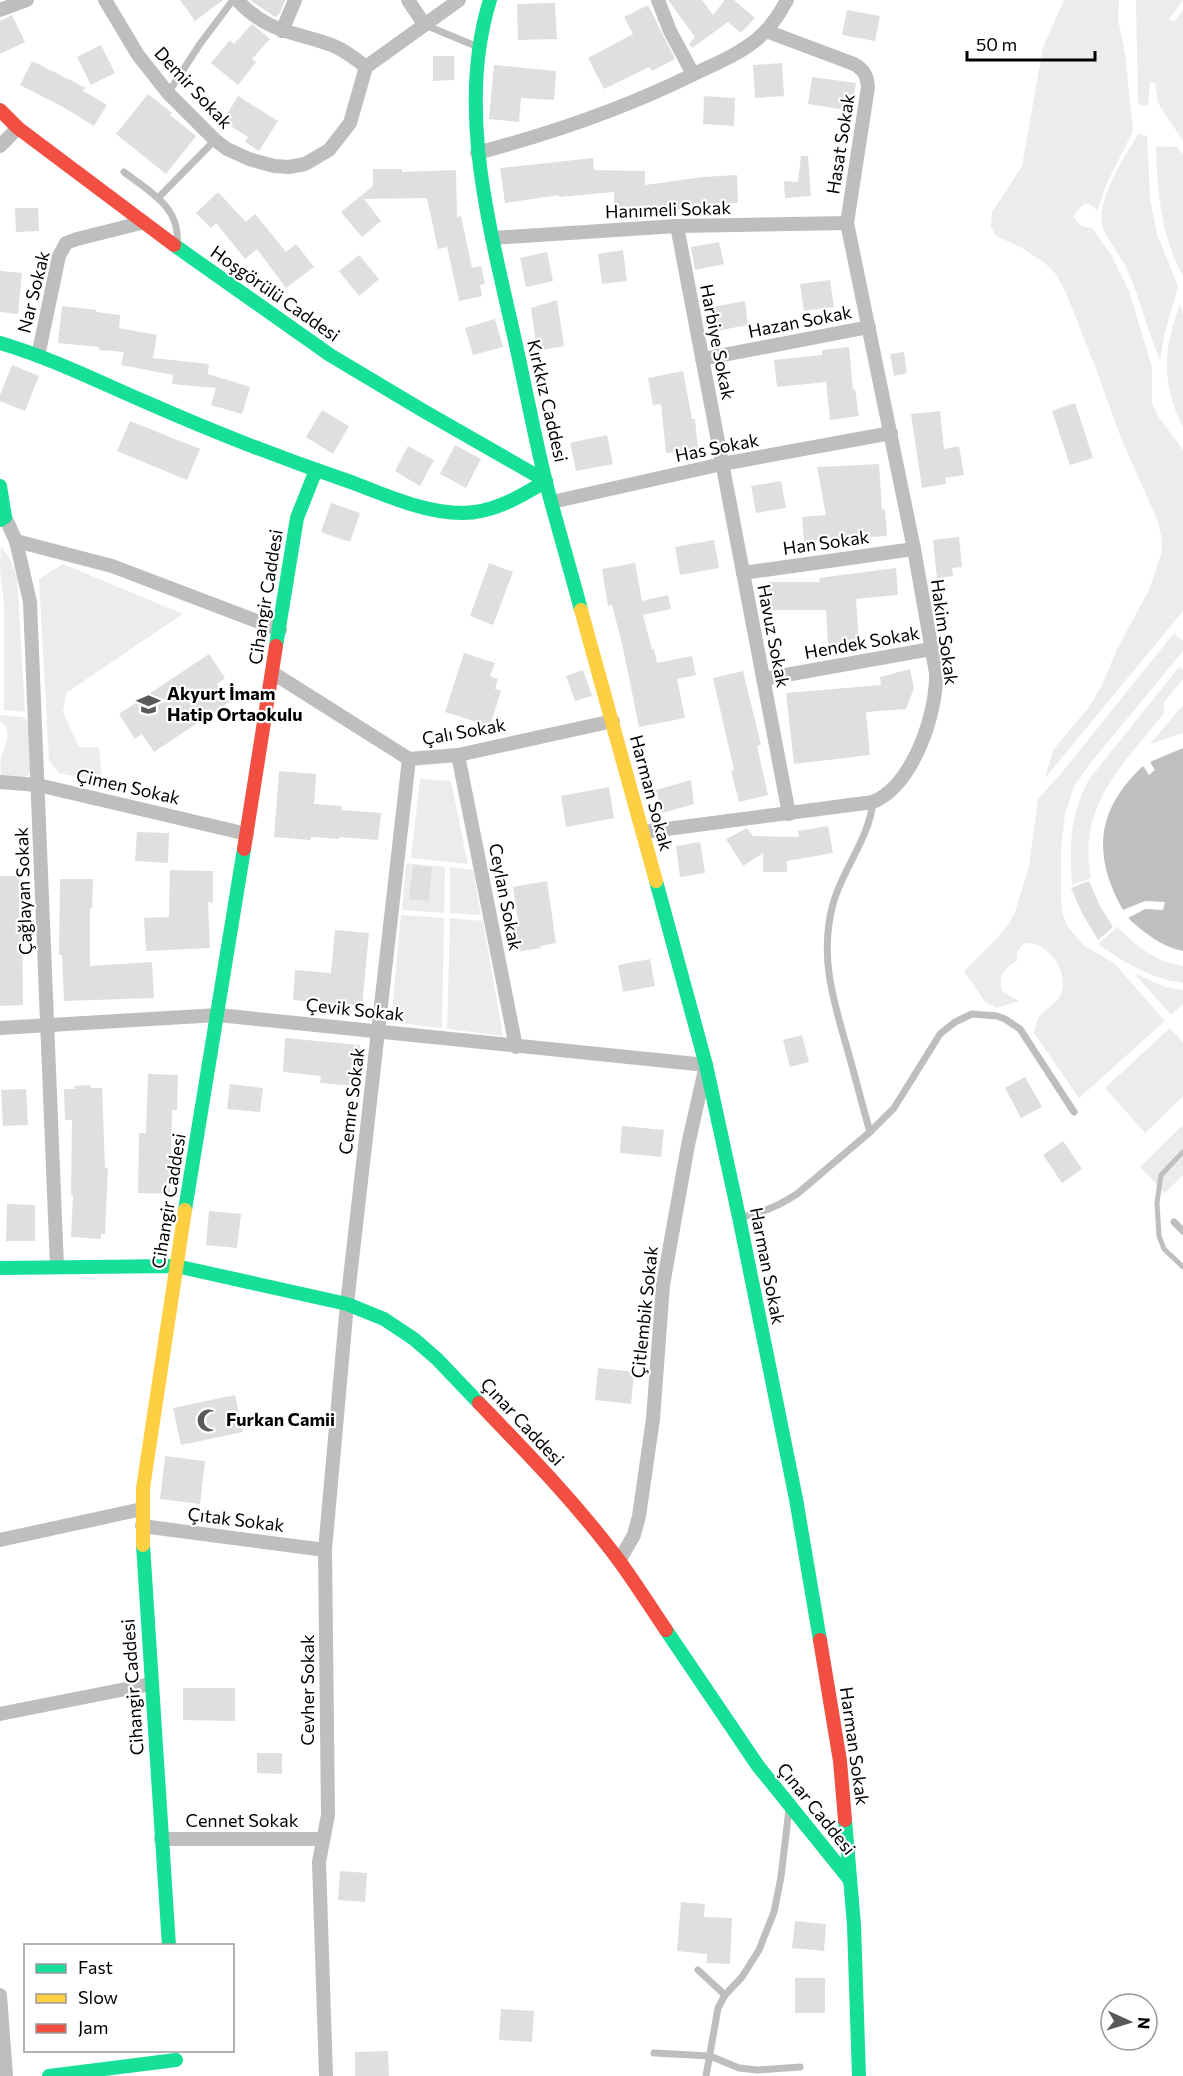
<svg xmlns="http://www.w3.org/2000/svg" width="1183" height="2076" font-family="Commissioner,sans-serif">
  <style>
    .green { fill: #ececec }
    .water { fill: #bfbfbf }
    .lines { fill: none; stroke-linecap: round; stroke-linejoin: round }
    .stream { stroke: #bfbfbf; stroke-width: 5 }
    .building { fill: #dfdfdf }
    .lane { stroke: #bebebe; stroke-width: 7 }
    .street { stroke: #bebebe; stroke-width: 14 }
    .fast { stroke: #16e098; stroke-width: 14 }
    .slow { stroke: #ffcf43; stroke-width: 14 }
    .jam { stroke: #f24e42; stroke-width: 14 }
    .labels { text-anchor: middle; stroke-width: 4.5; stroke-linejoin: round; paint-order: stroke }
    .street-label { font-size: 18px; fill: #000; stroke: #fff }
    .poi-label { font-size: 18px; font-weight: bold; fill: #000; stroke: #fff; text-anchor: start }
  </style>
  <rect width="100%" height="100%" fill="#fff"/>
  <g class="green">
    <path d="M1064,0h55l-1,19 7,34 8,78 -26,52 -10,28c-11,-14 -16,-5 -24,6l8,9 11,2 20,28 17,35 23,76v36l6,13 25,34v161l-138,167 8,-28 36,-43 13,-22 15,-36 32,-59 13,-38 -1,-17 -4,-16 -36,-81 -25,-69 -30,-76 -10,-19 -12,-12 -24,-15 -24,-11 -5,-9 1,-15 30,-46 21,-119z"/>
    <path d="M1136,0h47l-14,19 5,3 9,-12v131l-25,-38 -3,-20 -5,-1 -2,23h-8l-2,-4z"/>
    <path d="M1138,134l9,2 3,62 7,36 21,52 -14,50 -4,24c-13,-30 -20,-62 -33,-91 -6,-13 -23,-33 -25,-45 -4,-28 22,-66 36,-90z"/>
    <path d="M1156,146l21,1 6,7v122c-22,-39 -26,-85 -27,-130z"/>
    <path d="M1180,304l3,11v113c-22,-46 -20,-78 -3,-124z"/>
    <path d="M1,547l9,12 7,17 8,136 -21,-2v-106l-4,-35z"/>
    <path d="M63,564l120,50 -117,79 -3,19 16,35h20l3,35 -43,-9 -10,-12 -10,-182z"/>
    <path d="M1174,633l9,8v10l-95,115 -14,21 -9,27 -4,35v50l2,17 5,11 15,18 31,18 51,58 -86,77 -45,-65c3,-20 10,-20 23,-33 11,-12 5,-33 -5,-44 -8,-9 -15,-13 -28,-13l-7,9v9c-13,7 -20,15 -14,31l16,9 -22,7 -12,-6 -21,-31 34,-34 10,-12 7,-13 14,-46 9,-67 26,-29z"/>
    <path d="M1179,667l4,3v9l-19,23v11c-41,52 -87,92 -73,165l-19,7c-3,-38 -2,-73 18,-107z"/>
    <path d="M1183,705v28l-33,11z"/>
    <path d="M0,715l22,2 8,5 1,48 -2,5 -11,4 -17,-1c0,-6 -1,-14 0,-20 3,-12 10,-19 4,-33l-5,-3z"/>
    <path d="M420,779l31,2 17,83 -57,-6z"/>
    <path d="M406,863l39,4 -1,46 -42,-3z"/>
    <path d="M450,867l23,3 8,45 -31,-2z"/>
    <path d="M401,915l43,3 -2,110 -51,-6z"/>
    <path d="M450,918l33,3 20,115 -56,-7z"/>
    <path d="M1117,927c19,19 39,35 66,39v17c-32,-4 -59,-21 -85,-39z"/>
    <path d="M1134,973l31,14 18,3v14l-12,11z"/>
    <path d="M1170,1028l13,14v54l-38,37 -40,-45z"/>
    <path d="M1183,1125v50l-18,18 -25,-26z"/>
  </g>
  <path class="water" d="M1183,748v203c-21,-4 -40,-19 -55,-33l17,-9 18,1 2,-8 -20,-1 -22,9c-31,-55 -27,-100 20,-144l6,9 6,-5 -5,-8z"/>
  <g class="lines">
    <path class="stream" d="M1183,1152l-22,23 -4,28 2,33 5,13 19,18"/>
  </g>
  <g class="building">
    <path d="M180,0h43l-28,21z"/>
    <path d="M250,0h35l-5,13 -5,4z"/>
    <path d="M668,0h34l11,15 12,-15h9l21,18 -14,15 -13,-11 -36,26 -3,-4 6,-7z"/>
    <path d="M555,3l2,36 -39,1 -1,-36z"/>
    <path d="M648,5l27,54 -23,12 -3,-4 -45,22 -16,-31 45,-24 -9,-17z"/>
    <path d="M847,10l33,6 -5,25 -33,-6z"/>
    <path d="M12,15l13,27 -25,12v-33z"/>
    <path d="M252,24l18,15 -18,20 4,3 -18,23 -27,-22 19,-23 4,4z"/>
    <path d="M101,45l14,28 -24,12 -14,-28z"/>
    <path d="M433,56h21v24l-21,1z"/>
    <path d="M32,61l54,27 -4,2 25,15 -13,21 -31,-19 -43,-22z"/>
    <path d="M782,63l2,33 -29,2 -2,-33z"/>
    <path d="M494,65l62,6 -2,29 -33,-2 -2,24 -30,-3z"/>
    <path d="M812,77l44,6 -4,28 -44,-7z"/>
    <path d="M148,94l24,19 -2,2 26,21 -30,38 -50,-40z"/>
    <path d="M238,96l40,25 -19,30 -14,-9 3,-5 -25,-16z"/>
    <path d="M704,96l31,2 -1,28 -31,-2z"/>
    <path d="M801,156h7l3,40 -26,2 -1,-17 14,1z"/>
    <path d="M593,158l1,12 51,1v14l58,-8 34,-2 1,28 -39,2v2l-36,4 -49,-1v-18l-55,5v-2l-54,8 -5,-35z"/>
    <path d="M373,169h29v3l54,-2 1,47 4,-1 11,52 9,-2 4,18 -5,1 2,11 -23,5 -12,-54 -9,2 -11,-51 -63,1 17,22 -19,16 -21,-25 32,-26z"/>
    <path d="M218,192l28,30 9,-8 31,38 10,-8 18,23 -28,21 -29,-39 -12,10 -29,-36 -5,5 -15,-15z"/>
    <path d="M15,208h23l1,23 -23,1z"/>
    <path d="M719,242l5,22 -29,6 -4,-23z"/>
    <path d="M623,250l4,31 -25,3 -4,-30z"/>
    <path d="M547,252l6,29 -27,6 -6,-29z"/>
    <path d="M359,255l20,24 -20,17 -20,-25z"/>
    <path d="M0,271l22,2 -4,41 -18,-2z"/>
    <path d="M830,280l4,27 -30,4 -4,-27z"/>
    <path d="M557,300l7,46 -27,5 -6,-43z"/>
    <path d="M745,301l3,24 -32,6 -4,-24z"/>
    <path d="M62,306l34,4v2l24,3 -1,13 38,7 -4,23 56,6 -1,10 42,13 -8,27 -31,-9 5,-17 -44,-4 1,-9 -52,-10 3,-13 -25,-2v-3l-41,-4z"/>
    <path d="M495,319l8,28 -30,8 -8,-27z"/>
    <path d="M849,347l4,43 2,-1 4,27 -29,4 -4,-38 -49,5 -3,-27 48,-5v-5z"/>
    <path d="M904,352l3,21 -13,3 -4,-22z"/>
    <path d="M12,365l27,11 -14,35 -25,-10v-6z"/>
    <path d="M683,371l9,48h3l3,31 -32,3 -5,-49 -8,1 -5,-27z"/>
    <path d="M1075,403l18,55 -23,7 -18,-54z"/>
    <path d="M322,410l27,16 -16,28 -27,-17z"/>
    <path d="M940,411l4,38 15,-3 5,29 -19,3 1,6 -24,4 -11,-74z"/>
    <path d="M130,421l70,28 -13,31 -70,-29z"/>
    <path d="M607,435l6,29 -37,7 -6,-28z"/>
    <path d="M455,445l26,14 -15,29 -26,-14z"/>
    <path d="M408,446l26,14 -14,26 -25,-15z"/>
    <path d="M879,464l3,46 3,-1 2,27 -83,5 -2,-24 24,-2 -9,-48z"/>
    <path d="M781,481l5,27 -30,5 -5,-27z"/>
    <path d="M331,503l29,10 -10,29 -29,-10z"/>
    <path d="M959,537l3,30 -10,1 1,8 -16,2 -4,-38z"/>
    <path d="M714,540l5,28 -39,7 -5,-28z"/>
    <path d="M489,563l24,9 -20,53 -23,-9z"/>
    <path d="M635,563l7,38 26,-6 3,14 -28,6 9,34h2l3,14 35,-7 4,19 -19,4 8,39 -46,9 -16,-79 -11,-43 -4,1 -6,-37z"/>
    <path d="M896,568l2,27 -42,4 3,44 -31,2 -2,-35h-58v-28h52l-1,-4z"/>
    <path d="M464,653l31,10 -5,13 8,3 -3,10 6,2 -11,35 -45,-14z"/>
    <path d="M209,654l16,24 -8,6 12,18 -75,50 -12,-18 -7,5 -16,-25z"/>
    <path d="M910,669l4,19 -8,21 -40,3 4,43 -76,9 -8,-71 95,-8 -1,-8z"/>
    <path d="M583,670l9,26 -17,5 -9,-25z"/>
    <path d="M743,671l18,74 -4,1 11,49 -29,7 -8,-31 3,-1 -21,-92z"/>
    <path d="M279,771l37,3 -2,30 28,2 -1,4 40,3 -3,27 -39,-3v2l-28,-2 -1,3 -36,-3z"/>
    <path d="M691,780l3,24 -32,9 -6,-23z"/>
    <path d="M609,787l5,31 -48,9 -5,-31z"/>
    <path d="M828,826l5,27 -46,8v11h-24v-19l-20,13 -17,-27 21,-11 6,8 46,1 -1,-6z"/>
    <path d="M137,832l32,1 -1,30 -33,-2z"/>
    <path d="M700,842l5,31 -25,4 -4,-31z"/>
    <path d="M413,865l19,2 -3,34 -20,-2z"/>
    <path d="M170,870l43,1v32l-5,-1 2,46 -64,3 -2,-33 25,-1z"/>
    <path d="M0,876h19v44h3l1,85 -23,1z"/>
    <path d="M60,879h33l-1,29h-2v58l62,-4 2,36 -90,3 -2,-46h-3z"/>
    <path d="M547,881l9,62 -16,3 1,2 -24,4 -4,-25 6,-1 -6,-39z"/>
    <path d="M1089,881l11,25 13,21 -15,13 -15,-25 -12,-27z"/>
    <path d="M335,930l34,3 -7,73 -69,-6 2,-30 36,3z"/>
    <path d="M650,959l5,27 -32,6 -5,-27z"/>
    <path d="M802,1035l7,27 -19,5 -7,-27z"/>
    <path d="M285,1038l75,7 -3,41 -37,-3 1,-7 -38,-4z"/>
    <path d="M148,1074l30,1 -1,35h-5l-2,84 -32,-1 1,-60h7z"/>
    <path d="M1025,1077l17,30 -21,11 -16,-30z"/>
    <path d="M230,1084l33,4 -3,24 -33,-3z"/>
    <path d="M90,1085l1,3h11l3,80h3l-3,66h-4v5l-30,-2 2,-41 -2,-1 1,-75h-7l-1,-31h11v-3z"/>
    <path d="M26,1089l2,36 -25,1 -2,-36z"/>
    <path d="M622,1126l42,4 -3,27 -41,-4z"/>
    <path d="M1063,1141l19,28 -20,14 -19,-28z"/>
    <path d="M7,1204l28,1v36h-29z"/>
    <path d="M209,1211l32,3 -4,34 -31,-3z"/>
    <path d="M598,1368l36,4 -3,32 -36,-4z"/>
    <path d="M235,1395l8,37 -62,13 -8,-37z"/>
    <path d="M165,1456l40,5 -5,43 -40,-5z"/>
    <path d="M183,1688h52v33l-52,-1z"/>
    <path d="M257,1753h25v21l-25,-1z"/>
    <path d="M340,1871l27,2 -2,29 -27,-2z"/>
    <path d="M681,1902l24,2 -1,13 28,1 -2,46 -23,-1v-9l-30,-3z"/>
    <path d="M795,1921l31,3 -2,27 -32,-3z"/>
    <rect x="795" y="1978" width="30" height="35"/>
    <path d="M501,2009l33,2 -2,31 -33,-2z"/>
    <path d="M388,2051l1,25h-34v-24z"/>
  </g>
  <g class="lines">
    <g class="lane">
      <path d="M425,25l53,22"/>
      <path d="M168,93l32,-49 33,-44"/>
      <path d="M124,172c26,20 57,35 53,73"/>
      <path d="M158,198l57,-58"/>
      <path d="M870,1132c-8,-28 -15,-56 -23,-84 -14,-49 -28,-92 -14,-144 9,-34 36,-65 40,-102"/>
      <path d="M742,1217c21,-4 38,-12 55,-23l73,-62 24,-24 46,-74 15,-12 17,-8 25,2 8,3 15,10 54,83"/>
      <path d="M1174,1222l9,9"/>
      <path d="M698,1970l27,25"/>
      <path d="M654,2053l56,3 29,12 18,2 43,-3"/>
      <path d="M706,2076l12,-68 7,-13 17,-18 17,-27 15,-38 7,-35 8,-68"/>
    </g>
    <g class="street">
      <path d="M105,0l33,55 30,38 47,47 12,9 22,10 25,7 15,1 16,-3 24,-14 21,-27 16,-56"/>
      <path d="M237,0c32,34 57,31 97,46 12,5 22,13 32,21"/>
      <path d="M408,0l16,24"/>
      <path d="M658,0l12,31 23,43"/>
      <path d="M0,10l27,-10"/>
      <path d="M282,31l13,-31"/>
      <path d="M366,67l93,-67"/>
      <path d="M0,146l18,-18"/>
      <path d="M477,153c76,-20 149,-45 219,-80 21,-10 43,-19 60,-33 14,-11 23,-25 31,-40"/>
      <path d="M677,226l112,588"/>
      <path d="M492,238l185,-12 170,-3"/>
      <path d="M38,356l21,-100 7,-13 11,-4 64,-16"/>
      <path d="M702,359l167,-32"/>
      <path d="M552,502l170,-38 169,-31"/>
      <path d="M5,517l11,24 14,61 27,665"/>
      <path d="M16,541l96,25 168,64"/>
      <path d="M743,573l171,-24"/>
      <path d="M273,673l136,86 49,-4 155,-34"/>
      <path d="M763,679l168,-30"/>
      <path d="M458,755l58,292"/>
      <path d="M0,782l38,3 209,49"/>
      <path d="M644,832l229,-30c40,-17 64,-88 63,-129l-22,-124 -67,-326 21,-136c-1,-12 -4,-17 -14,-23l-88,-33"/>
      <path d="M0,1028l218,-13 488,50 -18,80 -25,140 -10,134 -14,97 -5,19 -15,26"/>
      <path d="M142,1526l183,24"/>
      <path d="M0,1540l142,-31"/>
      <path d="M0,1714l151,-30"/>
      <path d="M161,1839h162"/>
      <path d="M0,1995l6,81"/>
      <path d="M326,2076l-7,-214 9,-47 -3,-265 22,-246 62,-545"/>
    </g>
    <g class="fast">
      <path d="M490,0c-34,109 0,228 24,336 11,49 20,98 32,147 11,42 24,85 35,127"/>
      <path d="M174,245l156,110 92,55 124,71"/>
      <path d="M0,343c51,15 99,39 148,60 66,29 132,55 200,78 36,13 75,32 114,32 31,0 58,-16 84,-32"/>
      <path d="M0,486l5,31 -5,3"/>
      <path d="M276,646l21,-128 19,-48"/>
      <path d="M656,881l50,184 33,152 57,282 24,141"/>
      <path d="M185,1210l59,-361"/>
      <path d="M0,1268l176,-2 171,38 37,15 30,20 23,20 42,44"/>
      <path d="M143,1545l26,401"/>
      <path d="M666,1630l92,136 92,114"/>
      <path d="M845,1820l9,105 5,151"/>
      <path d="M49,2076l127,-16"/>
    </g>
    <g class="slow">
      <path d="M581,610l75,271"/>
      <path d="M143,1545v-57l42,-278"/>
    </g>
    <g class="jam">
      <path d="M0,110l18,18 156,117"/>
      <path d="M244,849l32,-203"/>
      <path d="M479,1403c49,51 99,102 141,159 16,22 31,46 46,68"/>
      <path d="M820,1640l20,121 5,59"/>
    </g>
  </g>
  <defs>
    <symbol id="school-bare" viewBox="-9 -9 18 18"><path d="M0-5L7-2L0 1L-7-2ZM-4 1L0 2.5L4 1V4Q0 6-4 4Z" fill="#595959" stroke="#fff" stroke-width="2.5" paint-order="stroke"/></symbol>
    <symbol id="mosque-bare" viewBox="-9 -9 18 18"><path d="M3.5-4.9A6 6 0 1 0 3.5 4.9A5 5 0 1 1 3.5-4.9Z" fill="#595959" stroke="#fff" stroke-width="2.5" paint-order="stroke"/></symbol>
  </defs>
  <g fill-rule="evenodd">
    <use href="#school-bare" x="132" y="688" width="33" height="33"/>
    <use href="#mosque-bare" x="192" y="1404" width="33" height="33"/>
  </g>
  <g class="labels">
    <g class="street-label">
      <text transform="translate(193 88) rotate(47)" y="6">Demir Sokak</text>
      <text transform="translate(841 144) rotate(-81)" y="6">Hasat Sokak</text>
      <text transform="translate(668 210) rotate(-2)" y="6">Hanımeli Sokak</text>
      <text transform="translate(34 292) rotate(-76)" y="6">Nar Sokak</text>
      <text transform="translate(275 294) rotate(35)" y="6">Hoşgörülü Caddesi</text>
      <text transform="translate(800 322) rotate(-11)" y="6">Hazan Sokak</text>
      <text transform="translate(717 342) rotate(79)" y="6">Harbiye Sokak</text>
      <text transform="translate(547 401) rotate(77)" y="6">Kırkkız Caddesi</text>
      <text transform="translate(717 448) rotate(-11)" y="6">Has Sokak</text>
      <text transform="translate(826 543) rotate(-8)" y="6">Han Sokak</text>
      <text transform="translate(266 597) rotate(-81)" y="6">Cihangir Caddesi</text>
      <text transform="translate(944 632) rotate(82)" y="6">Hakim Sokak</text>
      <text transform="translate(773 636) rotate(79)" y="6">Havuz Sokak</text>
      <text transform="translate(862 643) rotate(-10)" y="6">Hendek Sokak</text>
      <text transform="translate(464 732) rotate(-10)" y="6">Çalı Sokak</text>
      <text transform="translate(128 787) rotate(13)" y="6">Çimen Sokak</text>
      <text transform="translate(651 793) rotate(75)" y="6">Harman Sokak</text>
      <text transform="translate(24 891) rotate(-92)" y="6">Çağlayan Sokak</text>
      <text transform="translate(505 897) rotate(79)" y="6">Ceylan Sokak</text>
      <text transform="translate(355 1010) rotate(6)" y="6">Çevik Sokak</text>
      <text transform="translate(352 1101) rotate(-83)" y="6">Cemre Sokak</text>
      <text transform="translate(169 1201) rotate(-81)" y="6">Cihangir Caddesi</text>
      <text transform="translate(767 1266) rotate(79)" y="6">Harman Sokak</text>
      <text transform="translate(645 1312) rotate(-84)" y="6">Çitlembik Sokak</text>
      <text transform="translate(522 1422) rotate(47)" y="6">Çınar Caddesi</text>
      <text transform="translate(236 1520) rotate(7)" y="6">Çıtak Sokak</text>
      <text transform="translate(133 1687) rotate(-94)" y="6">Cihangir Caddesi</text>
      <text transform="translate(308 1690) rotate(-90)" y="6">Cevher Sokak</text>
      <text transform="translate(854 1746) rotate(82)" y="6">Harman Sokak</text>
      <text transform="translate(816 1809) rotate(51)" y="6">Çınar Caddesi</text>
      <text x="242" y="1827">Cennet Sokak</text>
    </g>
    <g class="poi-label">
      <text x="167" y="700">Akyurt İmam<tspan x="167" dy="21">Hatip Ortaokulu</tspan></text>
      <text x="226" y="1426">Furkan Camii</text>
    </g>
  </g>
  <rect x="24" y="1944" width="210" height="108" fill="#ffffff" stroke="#999999" stroke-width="1.5"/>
  <rect x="36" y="1964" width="30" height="9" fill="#16e098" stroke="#999999" stroke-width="1.5"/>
  <text x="78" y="1974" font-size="18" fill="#000000">Fast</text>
  <rect x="36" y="1994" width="30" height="9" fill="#ffcf43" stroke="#999999" stroke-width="1.5"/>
  <text x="78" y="2004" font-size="18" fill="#000000">Slow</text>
  <rect x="36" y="2024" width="30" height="9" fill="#f24e42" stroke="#999999" stroke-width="1.5"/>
  <text x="78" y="2034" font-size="18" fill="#000000">Jam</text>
  <g transform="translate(1129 2022) rotate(94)"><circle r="28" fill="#ffffff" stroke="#999999" stroke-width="1.5"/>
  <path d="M0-4.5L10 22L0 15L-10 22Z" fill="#595959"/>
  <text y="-9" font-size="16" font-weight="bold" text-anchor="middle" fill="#000000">N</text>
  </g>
  <path d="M967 51v9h128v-9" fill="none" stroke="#000000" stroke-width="3"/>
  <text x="976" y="51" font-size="18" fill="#000000" stroke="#ffffff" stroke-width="4.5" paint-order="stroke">50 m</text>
</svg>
